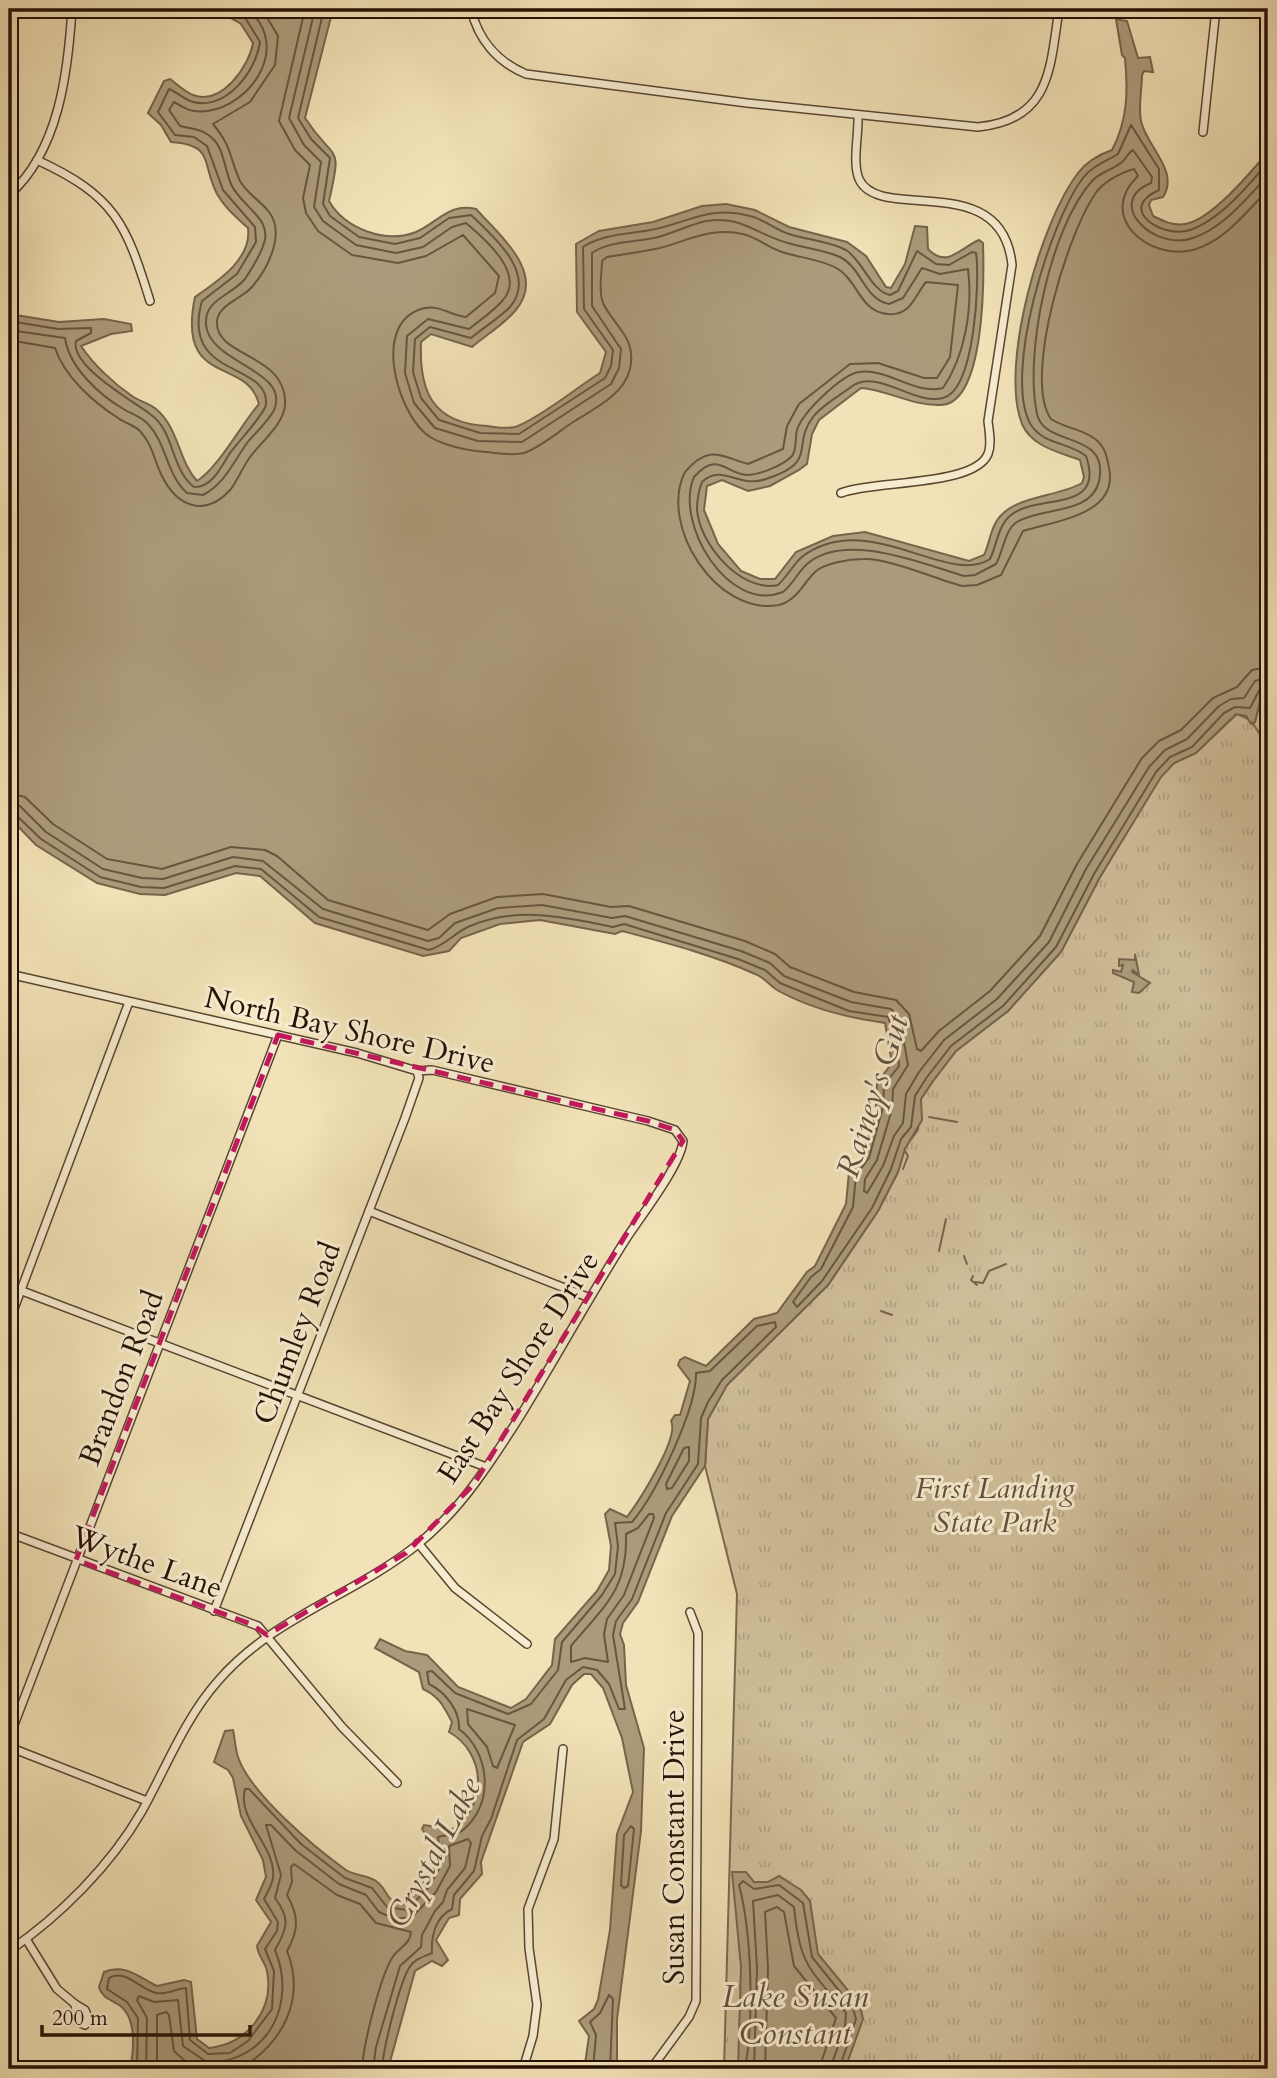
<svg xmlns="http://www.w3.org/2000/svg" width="1277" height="2078" font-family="Cardo,serif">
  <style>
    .park { fill: url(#park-tufts); stroke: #7a684f; stroke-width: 2 }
    .water { fill: #ac9b7a; stroke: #76644b; stroke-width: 2 }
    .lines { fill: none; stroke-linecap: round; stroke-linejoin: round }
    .shore { stroke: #685640; stroke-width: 2 }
    .stream { stroke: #76644b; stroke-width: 2 }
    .minor-casing { stroke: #584532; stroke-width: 10 }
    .minor { stroke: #f7ecd0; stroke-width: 7 }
    .marked { fill: none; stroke: #c2185b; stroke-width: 5; stroke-dasharray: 14 9; stroke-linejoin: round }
    .labels { text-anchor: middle; stroke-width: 6; stroke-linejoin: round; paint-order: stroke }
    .street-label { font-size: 30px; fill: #251105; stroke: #f7ecd0 }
    .park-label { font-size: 30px; font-style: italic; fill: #604e39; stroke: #f7ecd0 }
    .water-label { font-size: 32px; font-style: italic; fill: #624f3a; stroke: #f7ecd0 }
  </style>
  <defs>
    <pattern id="park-tufts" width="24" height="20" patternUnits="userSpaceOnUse" patternTransform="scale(1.75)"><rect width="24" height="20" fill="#cfbe99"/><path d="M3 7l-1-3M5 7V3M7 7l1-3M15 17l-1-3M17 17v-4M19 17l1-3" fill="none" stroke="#b2a282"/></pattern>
  </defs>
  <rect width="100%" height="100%" fill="#f2e2b7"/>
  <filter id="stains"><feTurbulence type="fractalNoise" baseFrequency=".00286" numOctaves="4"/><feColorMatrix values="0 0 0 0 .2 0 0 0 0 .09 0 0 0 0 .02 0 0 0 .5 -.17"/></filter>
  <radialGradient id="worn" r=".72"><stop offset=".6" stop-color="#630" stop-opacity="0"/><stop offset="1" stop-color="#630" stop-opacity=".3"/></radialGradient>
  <path class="park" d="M1268,689v1380h-544l13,-475 -32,-128 3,-47 19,-34 101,-100 50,-74 20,-39 6,-23 14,-19 3,-31 12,-18 23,-30 52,-40 53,-59 39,-75 61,-101 13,-13 22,-10 41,-39 18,8 5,-21z"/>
  <g class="water">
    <path d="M215,9h118l-28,109c30,46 38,23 24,83 16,28 57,43 87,31 21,-9 34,-30 60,-23 23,26 72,65 39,102 -12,14 -29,24 -43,36l-41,-13 -10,8c-2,49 11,81 66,84 9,1 23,4 31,0 29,-13 55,-36 82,-53l6,-21 -29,-40 -1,-68 23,-13 54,-9 49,-16 24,-2 29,6 34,17 58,15 19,14 20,31 5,1 14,-24 10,-38 12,1 1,22c19,20 32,-1 51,-9l4,3c1,32 3,162 -43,162 -28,1 -52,-15 -79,-17l-42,32 -7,14 -5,30 -8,6 -29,16 -22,5 -26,-11 -15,6 -3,24 14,34 23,27 19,8h15l21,-27 37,-16 32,-4 104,29 15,-6c5,-10 6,-22 11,-31 14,-29 62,-26 87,-41l2,-6 -4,-17c-21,-8 -48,-13 -58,-36 -23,-58 19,-203 56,-251 9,-12 20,-18 34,-23 16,-30 16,-60 13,-92l-3,-3 -6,-36 11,2 11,37 12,-1 3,15 -9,-1 -2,4c0,14 -4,32 -1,46 5,25 39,50 22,76l-12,3 -2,5 4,11c10,5 20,10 32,8 26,-4 66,-52 83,-72v537l-8,12 -5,21 -4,2 -5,-8 -10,-2 -40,39 -22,10 -13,14 -61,100 -39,75 -53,59 -52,40 -23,30 -12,18 1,21 -17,29 -7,23 -20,39 -50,74 -101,100 -19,34 -3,47 -33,50 -34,86 -15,21 -3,11 4,11 2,40 18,63 -3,83 -24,188v50h-30l-2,-5 4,-28 -10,-15 15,-12 4,-9 12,-70 7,-96 16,-42 -11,-54 -19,-50 -12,-14h-7l-12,11 -22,39 -27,18 -42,120 1,12 -22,25 -1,16 -10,3 -13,22 12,20 -6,6 -10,-5 -17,10 -27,98h-258c4,-19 7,-52 -11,-64 -9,-6 -17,-7 -20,-18l5,-15c20,-9 35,5 53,14l27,-6 7,2 6,57 12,9c37,-3 66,-38 58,-77 -2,-9 -9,-15 -10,-25l14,-24 -15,-22 10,-23 -3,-17 -22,-44 -8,-38 -5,-8 -14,-8 11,-31 8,-1c2,8 2,18 5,27 12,36 77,91 108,113 9,6 22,5 30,11 13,9 9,22 28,23 24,-25 42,-43 18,-75l2,-4 29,4c35,-24 33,-76 -4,-97l3,-10c-8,-15 -13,-26 -29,-33l-4,-17 -44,-24 5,-9 25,12 22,4 31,32 53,21 15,-9 26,-34 3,-26 42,-48 12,-21 2,-24 -6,-32 5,-5 17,8c12,-16 53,-80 44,-96l4,-6h5l10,-34 -12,-16 2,-5 5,-3 21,9 48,-47 23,-6 30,-41 8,-6 31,-62 3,-32 13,-16 14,-50 1,-23 15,-20 -7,-40c-36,-5 -76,-15 -108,-33 -8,-5 -13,-13 -22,-16 -42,-19 -88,-31 -133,-43l-7,3 -75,-14 -40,4 -39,14 -12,13 -26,5 -108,-33 -55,-47 -24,-3 -71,22 -25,-1 -43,-11 -61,-38 -27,-28v-503l50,8 45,-3 27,5 1,7 -21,3 -30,12c12,18 32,37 51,50 7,5 17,7 24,13 23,19 22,51 41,72 21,-13 44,-56 62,-77 -12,-48 -83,-16 -64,-107 23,-16 57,-38 53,-69 -12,-11 -23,-20 -31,-34 -16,-31 -2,-49 -46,-52l-10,-17 -13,-12 16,-32 6,-2c7,5 15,13 23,16 29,11 56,-29 60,-52l-12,-19z"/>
    <path d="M1135,954l4,21 -6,-5 -1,2 18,11 -11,10 -7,-1 2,-10 -21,-9v-3l8,2 2,-7 -4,1v-7l16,1z"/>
    <path d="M732,1872h14l8,10h14l11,-6 22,14 9,11 8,53 42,51 3,14 -18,50h-107l3,-102z"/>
  </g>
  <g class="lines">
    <g class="shore">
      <path d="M305,9l-26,112 16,29 15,15 -7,33 3,15 12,18 34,24 46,8 28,-7 37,-21 36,41 -4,17 -29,24c-14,-1 -26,-12 -41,-9 -54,12 -29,101 1,126 13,11 43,17 60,18 12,1 26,4 38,1 17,-6 34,-21 49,-31 22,-14 50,-26 57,-53 7,-32 -15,-41 -27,-66 -5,-12 -1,-30 -1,-42l5,-4c17,-3 35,-5 53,-9 29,-8 52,-21 83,-14 14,3 25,14 39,18 17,6 40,7 56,17 20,12 22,43 50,45 23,2 27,-19 38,-32l32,3 -8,72 -13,21h-13l-46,-15 -28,1 -51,40 -12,22 -4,23 -35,15c-26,-7 -39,-21 -63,8 -27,53 32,145 94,133 17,-4 24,-21 35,-32 9,-10 36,-14 50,-14 24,-1 72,20 98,27l15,-1 24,-10 22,-44c31,-10 96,-16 86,-63 -2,-11 -4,-22 -14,-29 -12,-10 -31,-11 -44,-20 -29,-41 18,-192 47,-229 9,-10 24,-18 36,-21l4,7c-42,40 10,85 55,74 31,-8 53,-38 75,-60"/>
      <path d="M315,9l-26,109 15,27 17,17 -7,45 9,14 33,24 40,8 27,-6 29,-20 14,-4c19,16 60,51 37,77 -9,11 -23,20 -34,29l-41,-10 -21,17 -2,37 9,30 21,25 43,13 44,1 89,-58 8,-16 2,-19 -29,-43v-53c17,-12 43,-11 62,-15 18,-4 34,-13 52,-17 35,-6 51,14 82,22 16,5 36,7 52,14 22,11 24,42 49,47l14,-6 19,-30 18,6 28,-5c5,39 -3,87 -25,119 -29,7 -55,-20 -84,-16 -18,3 -57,41 -62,58 -2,7 0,20 -5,26 -8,9 -33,19 -45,19 -21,-1 -29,-25 -53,2 -20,46 34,137 89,115 10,-8 15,-20 24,-28 38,-33 116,0 157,12l11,-1 21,-11c7,-12 9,-35 21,-42 23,-15 75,-7 82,-41 11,-51 -55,-33 -62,-67 -13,-61 13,-186 55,-233 9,-10 22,-11 31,-20 5,-4 4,-8 10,-11l19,27 -1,6c-48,20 4,69 42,55 31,-10 53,-40 75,-62"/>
      <path d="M324,9l-26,109 13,21 19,19 -7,46 7,12 29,21 36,7 25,-6 29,-20 22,-3c22,21 67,59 39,92 -11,11 -27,21 -39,31l-41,-11 -15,12 -2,33 8,26 18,22 41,13 39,1 86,-56 6,-12 2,-16 -29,-41 -1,-62c19,-13 46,-13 68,-17 37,-7 58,-25 99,-14 14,3 25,14 39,18 18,6 40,7 57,16 17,11 25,41 44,45l8,-4 19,-40 19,13 13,1 23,-13 4,1c4,27 -1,137 -33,145 -29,8 -66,-31 -92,-11 -12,9 -29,18 -38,30 -22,29 6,45 -47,62 -28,10 -43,-16 -64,3 -3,8 -5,19 -5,27 2,35 44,84 81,76 9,-8 16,-22 25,-29 65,-48 144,31 187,3 7,-14 8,-34 21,-44 27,-22 95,-1 75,-59 -17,-14 -42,-11 -55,-31 -29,-49 19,-204 52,-247 10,-13 22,-16 35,-24l13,-29 28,44v21c-43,19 3,49 31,40 30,-10 58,-44 78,-68"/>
      <path d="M9,321l49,8 33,-1v5l-15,8c-6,25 57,60 74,73 25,17 20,54 44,73 17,1 26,-18 34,-31 7,-11 38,-43 38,-52 3,-43 -86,-25 -64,-103l35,-27 19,-32 -1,-15 -32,-37 -16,-44 -13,-9 -19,-2 -17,-23 11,-23c8,3 16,11 24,13 34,8 63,-31 67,-60l-14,-23 -14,-10"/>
      <path d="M9,330l56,8c4,29 34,57 60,72 7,4 17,7 23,14 19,20 18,50 39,69l16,2c22,-12 30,-32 44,-52 8,-10 21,-21 27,-33 17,-40 -64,-46 -68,-85 -2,-26 25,-29 39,-46 6,-9 14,-22 18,-33 12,-27 -23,-40 -32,-62 -6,-13 -7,-34 -17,-44 -10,-11 -21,-11 -34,-14l-11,-16 5,-8c6,3 12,8 20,9 50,6 102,-63 53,-102"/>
      <path d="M9,340l46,8c9,28 38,54 63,70 7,5 16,7 22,13 12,13 14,28 21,43 15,32 43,45 70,15 7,-10 12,-22 19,-32 11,-15 34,-33 35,-52 3,-52 -71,-47 -68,-84 1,-15 24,-23 33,-32 17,-18 36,-55 19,-77 -9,-12 -22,-18 -29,-31 -11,-25 -8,-34 -27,-57l37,-22 25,-37 3,-29 -16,-27"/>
      <path d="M9,793l16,4 28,27 54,35 55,10 69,-22 34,3 12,6 51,44 100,30 22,-16 47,-17 46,-3 68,13 18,-1 116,35 30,13 15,13 64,25 42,8 13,14 8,35 4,2 18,-20 51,-40 50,-55 37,-72 65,-106 17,-17 22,-11 32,-32 24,-11 15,-17 16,-3"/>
      <path d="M9,804l11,2 26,26 57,37 39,9 21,1 70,-22 30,4 60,48 105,32 11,-3 16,-15 43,-15 44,-3 70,13 13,-2 116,35 29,12 14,13 67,26 40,7 9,11 8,45 -15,24 -1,20 -15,51 -12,19 -1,12 3,2 16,-27 11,-30 9,-13 3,-29 13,-22 25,-32 53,-41 52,-57 37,-73 63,-102 16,-17 22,-11 32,-33 12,-7 13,-1 11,-17 13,-4"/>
      <path d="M9,813l7,2 25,24 59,38 41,10 23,1 71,-22 26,3 58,48 110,33c17,-5 25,-17 41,-24 47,-20 96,-9 143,1l11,-3 114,35 27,11 15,13 69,28 39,6 9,25 2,24 -15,19 -1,22 -14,51 -13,17 -3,32 -32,62 -10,8 -18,25 4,5 25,-26 50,-73 19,-39 10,-30 10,-12 4,-31 12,-19 24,-31 52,-40 53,-59 38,-73 62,-102 14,-15 22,-10 32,-34 11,-6 15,1 10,-19 8,-3"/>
      <path d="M689,1447v14l-17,27 -5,1 -1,-5 18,-36z"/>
      <path d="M649,1514h4l1,4 -30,77 -17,24 -3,15 4,28 -23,-4 -14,4v-16c33,-40 57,-56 55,-112l12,-6z"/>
      <path d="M467,1709l48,16 -18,43 -4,-2 -6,-19 -19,-23z"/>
      <path d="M631,1826l3,3 -6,57 -4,2 -3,-3 3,-50z"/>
      <path d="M137,2069l1,-51 -11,-16 -20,-13 2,-11c17,-10 32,13 48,15 11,2 20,-5 29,-5l4,52 18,14 22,-1 18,-12 24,-32 2,-38 -9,-22 12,-18 1,-9 -14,-23c3,-6 8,-14 9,-21 4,-31 -37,-59 -28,-89h4l52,55 44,34 27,10 15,19 20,3 22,-23 12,-22 -3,-28c9,-3 17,0 25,-7 32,-26 27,-78 -4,-101 1,-19 -14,-37 -30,-45l-2,-12 5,-1 23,22 53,21 23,-10 27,-34 4,-28 40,-47 13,-21 3,-28 -3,-23 17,-1c24,-28 65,-114 64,-149l14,-2 47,-45 18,-4 1,5 -54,53 -14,22 -7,16 -3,46 -32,49 -34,86 -16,22 -3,14 12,74h-6l-10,-25 -12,-14 -14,-3 -17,13 -22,39 -27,21 -26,79 -9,17 -8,35 -20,24 -2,14c-17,8 -21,28 -20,44 -9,4 -18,6 -23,15 -10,17 -26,81 -27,101"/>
      <path d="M146,2069l1,-51 -10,-18 2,-4 15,6 24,-2 5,46 25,17c61,-2 89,-60 67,-113 12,-21 16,-31 0,-52l6,-23 -15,-50h5l24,25 44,34 27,11 13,17 16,7 17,-2 24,-25 14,-26 -1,-20 19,-7 3,4 -6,25 -18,22 -4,12 -8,9 -13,24 -1,12 -21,19 -24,81 -3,22"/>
      <path d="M157,2069v-54l9,-3 3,3 5,36 20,18"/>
      <path d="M240,2069c43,-26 66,-70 47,-118 12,-21 12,-35 0,-56l5,-13 -1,-15 3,-3 43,31 23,9 16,19 35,9c-1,13 -12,15 -19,26 -12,20 -29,87 -30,111"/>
      <path d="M593,2069l3,-34 -6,-13 10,-9 9,-18 4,4 -3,70"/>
      <path d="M745,2069c9,-50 7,-135 -6,-184l4,-4 11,8 25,-4 24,18 9,54 41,51 3,11 -17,50"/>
      <path d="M754,2069l3,-101 -4,-67 25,-6 16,12c6,61 16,61 52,106l-1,13 -15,43"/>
      <path d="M765,2069l3,-101 -3,-56 12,-5 7,5 10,54 42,52 -17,51"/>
    </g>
    <g class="stream">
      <path d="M1252,722l16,25"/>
      <path d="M929,1117l28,5"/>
      <path d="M903,1169l5,-13 -3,-5"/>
      <path d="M939,1251l7,-32"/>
      <path d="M964,1256l3,8"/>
      <path d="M973,1276l-2,4 6,5"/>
      <path d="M975,1282l8,1 6,-12 17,-7"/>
      <path d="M881,1311l11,4"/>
    </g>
    <defs>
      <g id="minor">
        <path d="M471,9c7,30 26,53 55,65l221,29 231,24c73,-7 72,-59 81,-118"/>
        <path d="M1203,132l13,-123"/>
        <path d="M37,160c78,36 89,63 113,141"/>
        <path d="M9,195c50,-44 59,-123 63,-186"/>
        <path d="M841,493c32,-13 133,-6 147,-39 4,-10 1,-23 0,-33l24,-156c-10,-98 -133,-41 -153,-86 -7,-17 0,-45 -1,-64"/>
        <path d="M9,974l348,79 60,18 15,-1 216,51 27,9 8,11c-2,24 -42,75 -57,98 -51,80 -94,166 -150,243 -16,22 -37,45 -59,63 -64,51 -144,72 -199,136 -33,37 -52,87 -76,130 -31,54 -82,105 -133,140"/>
        <path d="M369,1211l221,87"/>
        <path d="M9,1286l477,181"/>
        <path d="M9,1322l120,-320"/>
        <path d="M9,1533l249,93 84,101 55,56"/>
        <path d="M418,1543l37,45 72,56"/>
        <path d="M214,1611l191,-493 14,-40 -2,-7"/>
        <path d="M9,1738l269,-703"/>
        <path d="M9,1747l138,54"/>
        <path d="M26,1939l31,50 18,15"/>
        <path d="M75,2004l10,6 4,10 -4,5 -8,-4z"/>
        <path d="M523,2069l10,-33 4,-31 -8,-57 -1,-39 26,-70 9,-90"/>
        <path d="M651,2069l38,-52 7,-16 2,-368 -8,-21"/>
      </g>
    </defs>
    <use href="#minor" class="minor-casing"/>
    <use href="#minor" class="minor"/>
  </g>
  <path class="marked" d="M278,1035l370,86 27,9 8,11 -209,343 -68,69 -139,82 -16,-11 -175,-64z"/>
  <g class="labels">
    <g class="street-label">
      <text transform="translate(350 1030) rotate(13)" y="10">North Bay Shore Drive</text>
      <text transform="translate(297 1333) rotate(-69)" y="10">Chumley Road</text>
      <text transform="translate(518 1367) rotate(-57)" y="10">East Bay Shore Drive</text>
      <text transform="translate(121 1378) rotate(-69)" y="10">Brandon Road</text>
      <text transform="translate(147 1562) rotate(20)" y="10">Wythe Lane</text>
      <text transform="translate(674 1847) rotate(-90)" y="10">Susan Constant Drive</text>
    </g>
    <g class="park-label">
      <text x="995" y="1498">First Landing<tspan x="995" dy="34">State Park</tspan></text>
    </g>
    <g class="water-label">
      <text transform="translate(872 1096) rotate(-72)" y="11">Rainey's Gut</text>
      <text transform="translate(433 1852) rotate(-62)" y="11">Crystal Lake</text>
      <text x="795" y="2007">Lake Susan<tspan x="795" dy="37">Constant</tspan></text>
    </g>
  </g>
  <rect width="1277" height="2078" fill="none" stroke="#f2e2b7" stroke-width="35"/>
  <rect x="10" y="10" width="1256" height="2057" fill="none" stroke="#251105" stroke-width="3.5"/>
  <rect x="18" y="18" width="1242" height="2043" fill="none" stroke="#251105" stroke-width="2"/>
  <path d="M42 2025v10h208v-10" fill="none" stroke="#251105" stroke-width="3.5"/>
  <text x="52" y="2025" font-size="21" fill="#251105" stroke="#f7ecd0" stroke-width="5" paint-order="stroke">200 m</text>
  <rect width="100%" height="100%" filter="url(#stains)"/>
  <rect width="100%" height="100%" fill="url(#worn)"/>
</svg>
